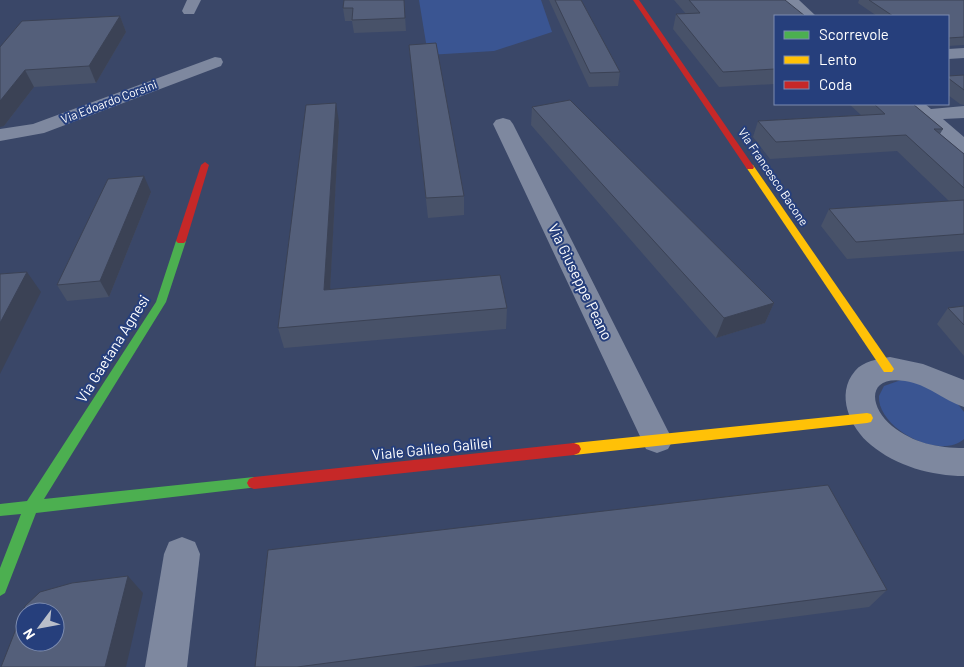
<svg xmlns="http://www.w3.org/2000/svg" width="964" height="667" font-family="Barlow,sans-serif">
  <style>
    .green { fill: #3a5592 }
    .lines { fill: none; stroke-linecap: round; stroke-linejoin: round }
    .street { fill: #7e889f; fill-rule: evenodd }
    .fast { fill: #4caf50; fill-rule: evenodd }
    .slow { fill: #ffc107; fill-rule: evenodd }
    .jam { fill: #c62828; fill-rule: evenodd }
    .wall { fill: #485269 }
    .shaded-wall { fill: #3b4255 }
    .building { fill: #545f7a; stroke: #3b4255; fill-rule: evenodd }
    .labels { text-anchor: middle; stroke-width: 4; stroke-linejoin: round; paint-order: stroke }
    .far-street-label { font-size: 12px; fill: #fff; stroke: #263f7c }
    .street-label { font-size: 15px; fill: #fff; stroke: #263f7c }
  </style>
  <rect width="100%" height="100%" fill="#3a4768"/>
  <g class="green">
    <path d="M419,0h122l11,32 -58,19 -66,4z"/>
    <path d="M901,380l16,1 40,22 7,9v27c-25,22 -87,-11 -85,-43l5,-10z"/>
  </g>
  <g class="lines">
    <g class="street">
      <path d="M187,0h14l-7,14h-10l-2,-3z"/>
      <path d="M783,0h16l17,16h-15z"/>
      <path d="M964,48v10l-16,1v-10z"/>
      <path d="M215,57l6,1 2,4 -2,4 -177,67 -44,8v-12l33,-5z"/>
      <path d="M905,104h20l6,5 33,-3v12l-21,1 21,18v16l-7,-2z"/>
      <path d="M503,118l7,2 3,4 155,307 5,9 -5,9 -11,4 -11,-4 -153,-325 3,-4z"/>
      <path d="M890,357l33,7 41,16v27c-21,-7 -37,-23 -59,-26 -39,-6 -36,26 -13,45 21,17 46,22 72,22v28c-32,0 -68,-10 -93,-31 -21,-17 -36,-51 -16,-74 8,-10 23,-12 35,-14z"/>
      <path d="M182,537l13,5 5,12 -13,113h-42l19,-113 5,-12z"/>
    </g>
    <path class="fast" d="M181,238l5,3 -20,61 -122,197 210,-22 5,2 2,4 -2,4 -223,26 -31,80 -5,3v-28l21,-54 -21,2v-12l27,-3 129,-199 20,-61z"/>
    <g class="slow">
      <path d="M750,164l3,1 139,201 2,3 -2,3h-8l-138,-205z"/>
      <path d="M867,413l4,1 2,4 -2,4 -4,1 -293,32 -5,-2 -2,-4 2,-4 5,-2z"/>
    </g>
    <g class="jam">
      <path d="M633,0h6l115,167 -1,2h-6z"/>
      <path d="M205,162l4,3 -23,76 -2,2h-6l-2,-2 25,-76z"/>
      <path d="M574,443l5,2 2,4 -2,4 -5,2 -320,34 -5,-2 -2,-4 2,-4 5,-2z"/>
    </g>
  </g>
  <g class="wall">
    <path d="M404,0l2,31 -52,2 -2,-12h-7l-2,-13z"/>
    <path d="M549,0h32l39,72 -2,14 -29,1z"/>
    <path d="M674,0h111l-10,16v68l-56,3 -46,-58 3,-15h10z"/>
    <path d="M859,0h105v45l-16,1v-30h-71l-19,-13z"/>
    <path d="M120,16l6,16 -30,51 -62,4 -30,39 -4,-79z"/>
    <path d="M409,45l55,151v19l-36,3z"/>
    <path d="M964,75v30l-4,-1 -12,-9v-19z"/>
    <path d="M849,104h64l30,25 -3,5 24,20v97l-117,8 -26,-33 8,-17 120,-8 -52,-50 -127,8 -17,-22 5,-16 103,-6z"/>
    <path d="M532,107l242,196 -9,20 -49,15 -185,-213z"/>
    <path d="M339,122l-9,167 177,19 -1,21 -222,19 -6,-20z"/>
    <path d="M151,192l-42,105 -42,4 -10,-16z"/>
    <path d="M964,306v50l-27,-32 11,-16z"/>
    <path d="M887,590l-18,17 -457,60h-157z"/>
  </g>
  <g class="shaded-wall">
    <path d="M120,16l6,16 -30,51 -7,-17z"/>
    <path d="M25,70l9,17 -30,39 -4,1v-26z"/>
    <path d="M336,103l3,19 -10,188 -5,-20z"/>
    <path d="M144,176l7,16 -42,105 -9,-16z"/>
    <path d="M27,272l14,20 -41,82v-51z"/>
    <path d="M774,303l-9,20 -49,15 8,-20z"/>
    <path d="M128,576l15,17 -17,74h-21z"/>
  </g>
  <g class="building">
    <path d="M344,0h60l1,18 -53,2 1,-12h-10z"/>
    <path d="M555,0h26l39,72 -30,1z"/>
    <path d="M689,0h96l20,16h-30v53l-52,3 -47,-58 24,-1z"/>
    <path d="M869,0h95v37l-16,1v-22h-55z"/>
    <path d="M120,16l-31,50 -64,4 -25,31v-54l22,-26z"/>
    <path d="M436,43l28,153 -38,2 -17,-153z"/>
    <path d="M964,75v15l-16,-12v-2z"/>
    <path d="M570,100l204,203 -50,15 -192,-211z"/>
    <path d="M336,103l-12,187 176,-15 7,33 -229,20 28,-223z"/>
    <path d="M874,104h39l30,25h-9l30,25v34l-58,-53 -130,7 -18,-21 127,-7z"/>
    <path d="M144,176l-44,105 -43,4 51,-106z"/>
    <path d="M964,200v34l-108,8 -27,-33z"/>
    <path d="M27,272l-27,51v-49z"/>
    <path d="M964,306v19l-16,-17z"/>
    <path d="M828,485l59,105 -590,77h-42l13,-117z"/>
    <path d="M128,576l-23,91h-104l24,-61 15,-14 32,-9zM25,612h30v30h-30z"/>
  </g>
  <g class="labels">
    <g class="far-street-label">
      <text transform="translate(109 102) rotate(-21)" y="4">Via Edoardo Corsini</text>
      <text transform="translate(773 177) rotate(56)" y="4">Via Francesco Bacone</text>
    </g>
    <g class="street-label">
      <text transform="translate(580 282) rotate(64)" y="5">Via Giuseppe Peano</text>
      <text transform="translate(113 349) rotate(-58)" y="5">Via Gaetana Agnesi</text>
      <text transform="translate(432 449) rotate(-6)" y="5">Viale Galileo Galilei</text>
    </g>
  </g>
  <rect x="774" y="15" width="175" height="90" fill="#263f7c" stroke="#7d8cb0"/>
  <rect x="784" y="31" width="25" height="8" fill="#4caf50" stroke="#7d8cb0"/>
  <text x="819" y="40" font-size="15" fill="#ffffff">Scorrevole</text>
  <rect x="784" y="56" width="25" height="8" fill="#ffc107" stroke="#7d8cb0"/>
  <text x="819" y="65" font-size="15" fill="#ffffff">Lento</text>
  <rect x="784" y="81" width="25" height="8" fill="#c62828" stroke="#7d8cb0"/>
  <text x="819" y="90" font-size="15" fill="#ffffff">Coda</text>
  <g transform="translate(40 627) rotate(238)"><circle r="24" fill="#263f7c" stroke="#7d8cb0"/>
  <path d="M0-4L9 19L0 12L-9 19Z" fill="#babfca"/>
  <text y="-8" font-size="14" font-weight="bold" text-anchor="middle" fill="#ffffff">N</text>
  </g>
</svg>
